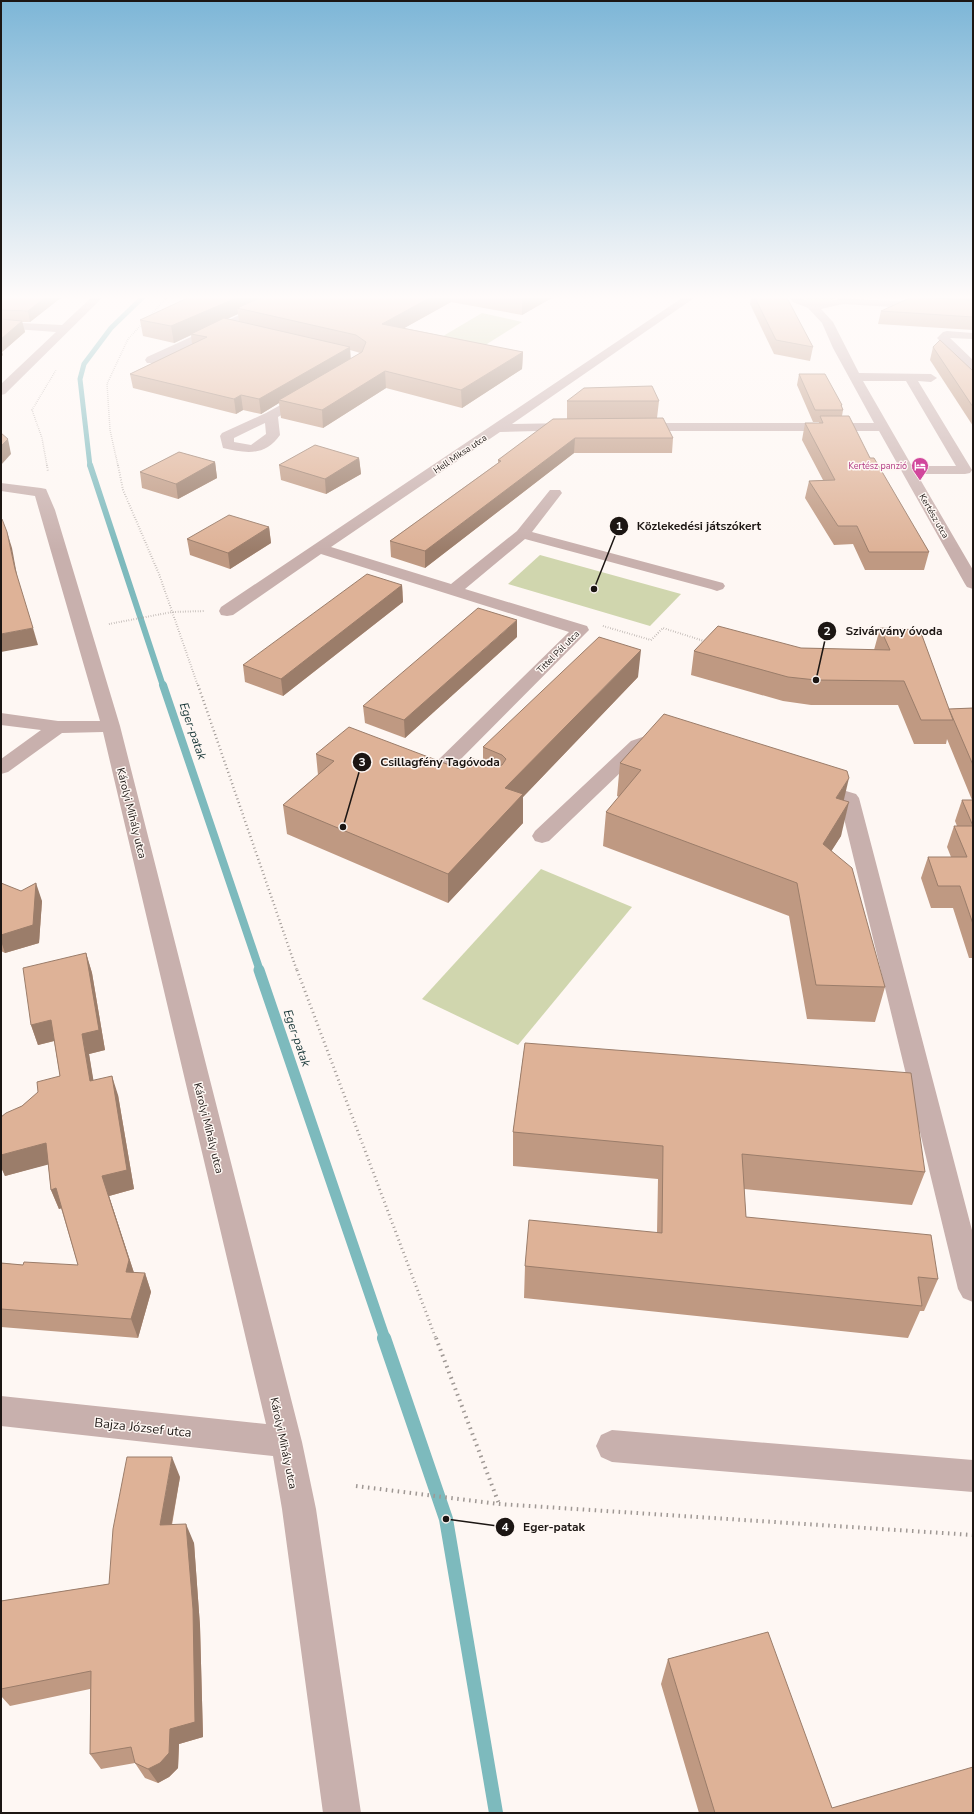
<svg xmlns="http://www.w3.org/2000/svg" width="974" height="1814" font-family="'Nunito Sans',sans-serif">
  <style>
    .green { fill: #d0d6ae }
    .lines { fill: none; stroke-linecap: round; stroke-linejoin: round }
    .stream-far4 { stroke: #7dbabd; stroke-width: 5 }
    .stream-far3 { stroke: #7dbabd; stroke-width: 6 }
    .stream-far2 { stroke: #7dbabd; stroke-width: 8 }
    .stream-far1 { stroke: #7dbabd; stroke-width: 11 }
    .stream { stroke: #7dbabd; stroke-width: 14 }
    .path-far4 { stroke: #9f9894; stroke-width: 1.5; stroke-dasharray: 0.5 1.5; stroke-linecap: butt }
    .path-far3 { stroke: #9f9894; stroke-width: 2; stroke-dasharray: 0.5 2; stroke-linecap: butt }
    .path-far2 { stroke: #9f9894; stroke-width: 2.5; stroke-dasharray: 1 3; stroke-linecap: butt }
    .path-far1 { stroke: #9f9894; stroke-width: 3; stroke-dasharray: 1 3.5; stroke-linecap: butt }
    .path { stroke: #9f9894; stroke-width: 4; stroke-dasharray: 1.5 4.5; stroke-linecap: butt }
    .minor { fill: #c8b0ad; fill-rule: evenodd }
    .wall { fill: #bf9982; fill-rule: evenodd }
    .shaded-wall { fill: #9b7d6a }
    .building { fill: #deb297; stroke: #9b7d6a }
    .labels { text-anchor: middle; stroke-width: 3; stroke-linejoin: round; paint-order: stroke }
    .far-street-label { font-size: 9px; fill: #1c1613; stroke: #fef7f3 }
    .far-hotel-label { font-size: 9px; fill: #b23c85; stroke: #fef7f3; text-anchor: end }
    .street-label { font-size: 11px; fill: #1c1613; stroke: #fef7f3 }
    .water-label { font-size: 12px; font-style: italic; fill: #113132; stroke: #fef7f3 }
    .near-street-label { font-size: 13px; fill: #1c1613; stroke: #fef7f3 }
    .leader { fill: none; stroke: #1c1613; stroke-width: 1.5 }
    .callout-dot { fill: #1c1613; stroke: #fef7f3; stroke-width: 1.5 }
    .mark-label { font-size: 12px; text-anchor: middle; font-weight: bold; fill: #fff }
    .callout-label { font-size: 12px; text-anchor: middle; font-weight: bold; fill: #1c1613; stroke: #fef7f3; stroke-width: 3; stroke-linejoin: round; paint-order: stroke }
  </style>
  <rect width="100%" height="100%" fill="#fef7f3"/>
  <g class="green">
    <path d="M801,296h32l2,3c-9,5 -28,5 -34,-3z"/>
    <path d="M482,313l40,9 -51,32 -43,-9z"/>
    <path d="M540,555l141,39 -31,32 -142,-42z"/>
    <path d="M541,869l91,38 -114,138 -96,-46z"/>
  </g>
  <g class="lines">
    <path class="stream-far4" d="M90,466l-10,-87 4,-15 27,-36 33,-32"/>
    <path class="stream-far3" d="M90,465l73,221"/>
    <path class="stream-far2" d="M163,685l97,286"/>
    <path class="stream-far1" d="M259,970l126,369"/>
    <path class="stream" d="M384,1338l62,181 50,294"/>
    <g class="path-far4">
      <path d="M150,316l18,-20"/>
      <path d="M47,466l-5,-28 -10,-28 24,-40"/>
      <path d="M118,466l-8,-36 -3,-46 21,-45 14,-15"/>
    </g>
    <g class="path-far3">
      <path d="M47,465l1,7"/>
      <path d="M118,465l5,25 36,84 39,112"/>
      <path d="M109,624l63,-12 33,-1"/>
      <path d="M603,626l48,14 12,-12 44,14"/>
    </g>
    <path class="path-far2" d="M198,685l99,286"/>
    <path class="path-far1" d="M297,970l139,369"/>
    <g class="path">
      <path d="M436,1338l63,166"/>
      <path d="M356,1486l143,18 474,31"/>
    </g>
    <g class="minor">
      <path d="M93,296h11l-99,98 -4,1v-11l55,-52 -55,-4v-6l61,3z"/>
      <path d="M281,296h13l-139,67h-8l-2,-3 2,-3z"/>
      <path d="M685,296h12l-185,128 59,-1 5,1 2,3 -2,3 -76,2 -169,115 120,37 66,-53 33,-41h10l2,3 -30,39 191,51 2,3 -2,3 -6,2 -6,-2 -186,-50 -60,50 122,37 2,4 -141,142 -7,2 -7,-2 -3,-4 3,-4 135,-132 -248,-78 -88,61 -6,1 -6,-1 -2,-4 2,-4z"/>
      <path d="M788,296c10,0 10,2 18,4 13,5 24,1 36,-2l131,8v6l-130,-8 -22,5 12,13 26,51 72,1 6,4 -6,4 -13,-1 54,89 -2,3 -5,1h-48l56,96v19l-6,-2 -2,-3 -86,-153h-241l-5,-1 -2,-3 2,-3 5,-1h236l-41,-75 -11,-25 -14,-15 -15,-6zM863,381h43l50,85h-44z"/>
      <path d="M947,331l26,2v6l-23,-1 23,22v11l-4,-1 -32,-32 6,-6z"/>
      <path d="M306,391l4,1 2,3 -2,3 -32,19 2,18c-15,22 -35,18 -57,13l-3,-12 2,-3 44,-20zM265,423l1,11 -15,11 -17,-3v-4z"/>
      <path d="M1,483l40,5 5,1 9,21 65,216 182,716 14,67 45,304h-38l-41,-304 -9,-53 -272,-30v-30l265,28 -163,-692 -41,1 -54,39 -7,2v-15l40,-29 -40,-5v-12l57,8h42l-65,-225 -34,-5z"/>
      <path d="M654,733l7,2 2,4 -2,4 -16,6 -96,92 -7,2 -7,-2 -3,-5 3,-5 96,-90z"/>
      <path d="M816,782l40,12 3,4 114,436v68l-10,-4 -5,-9 -118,-487 -31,-10 -3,-4 3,-4z"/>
      <path d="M612,1430l361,30v32l-361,-30 -11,-5 -5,-11 5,-11z"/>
    </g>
  </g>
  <g class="wall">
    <path d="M1,296h62l-33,26h-8l3,10 -23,20 1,3 -2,2z"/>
    <path d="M192,296h363l-33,19 -71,-13 -47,26 119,24 -1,17 -60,39 -76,-20 -63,40 -42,-10 -2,-15 -18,11 -18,-4 -7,4 -103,-26 -3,-14 62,-30 -1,-9 -17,8 -31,-7 -3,-16zM238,314l1,8 -12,-3zM350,350l7,2 3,1 -10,6z"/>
    <path d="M751,296h35l27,51 -3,14 -36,-7 -24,-50z"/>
    <path d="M926,296h47v34l-95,-6 3,-13 45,-13z"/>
    <path d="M933,347l40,24v55l-43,-66z"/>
    <path d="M799,374l43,31v3l1,2 -1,6 28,42 59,94 -5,18h-59l-12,-26 -19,1 -29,-47 4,-17 14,-1 -21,-40 3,-17h14v-1h-6l-16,-37z"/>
    <path d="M567,401h92l-2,17 16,20 -1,15h-98l-149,115 -34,-11 -1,-16 108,-78v-3l69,-41z"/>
    <path d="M359,458l2,16 -35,20 -45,-14 -2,-15z"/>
    <path d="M215,462l2,16 -39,21 -36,-11 -2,-16z"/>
    <path d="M269,527l2,16 -41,26 -40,-14 -3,-16z"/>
    <path d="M402,585l1,17 -120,94 -38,-14 -2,-17z"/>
    <path d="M880,628l69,81 24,-1v250h-4l-16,-50h-22l-10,-30 7,-21h23l-4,-10 7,-21h3l-2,-5 7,-21h10l-25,-61 -1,5h-32l-16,-39h-87l-28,-4 -92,-26 3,-24 107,-3 73,2z"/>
    <path d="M517,637l-112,101 -40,-15 -2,-17z"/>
    <path d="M638,677l-115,120v26l-75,80 -161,-69 -4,-29 35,-30 -2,-21 144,15 23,-6v-16z"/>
    <path d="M620,763l224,37 -3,36 -10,15 54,136 -10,35 -68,-3 -18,-103 -186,-70 3,-34 13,-15 -2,-1z"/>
    <path d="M1,883l41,18 -3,42 -34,10 -4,-2z"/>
    <path d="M86,953l6,20 13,77 -16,4 4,26 25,15 16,94 -25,7 25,77h11l6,19 -13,46 -137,-11v-64l22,2h55l-17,-57 -2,1 -8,-19 -3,-26 -43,12 -4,-9v-50l21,-11 38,-30 -6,-35 -16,4 -7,-20z"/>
    <path d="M525,1043l400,129 -13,33 -168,-16 2,28 192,62 -14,32h-4l-12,27 -384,-40 1,-32 132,-33 1,-54 -145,-13v-34z"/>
    <path d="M180,1477l-8,48 22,18 6,83 3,111 -24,7 -1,24 -9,9 -11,6 -13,-5 -10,-15 -34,6 -11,-15v-65l-80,17 -9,-10v-95l108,-17z"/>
    <path d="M668,1659l164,149 141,5h-274l-38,-129z"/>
  </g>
  <g class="shaded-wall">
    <path d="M47,296h16l-33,26 -2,-11z"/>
    <path d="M241,296h37l-41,12 1,6 -44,20h-3v1l-17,8 -3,-17z"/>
    <path d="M433,296h18v6l-68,38 -1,-16z"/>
    <path d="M528,296h27l-33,19v-16z"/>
    <path d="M22,321l3,11 -23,20 1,3 -2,2v-18z"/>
    <path d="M350,347l1,14 -72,39v3l-18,11 -2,-15z"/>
    <path d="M523,352l-1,17 -60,39 -1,-18z"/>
    <path d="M385,371l1,17 -63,40 -1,-18z"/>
    <path d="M241,395l2,15 -7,4 -2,-15z"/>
    <path d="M575,438l-1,15 -149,115v-17z"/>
    <path d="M8,439l3,15 -10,11v-19z"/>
    <path d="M359,458l2,16 -35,20 -1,-15z"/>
    <path d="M215,462l2,16 -39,21 -2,-15z"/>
    <path d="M269,527l2,16 -41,26 -2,-16z"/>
    <path d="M7,532l5,16 7,38 -4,-17z"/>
    <path d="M402,585l1,17 -120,94 -2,-17z"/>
    <path d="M517,620v17l-112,101 -1,-18z"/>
    <path d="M33,628l5,17 -37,7v-18z"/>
    <path d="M641,650l-3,27 -115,120v26l-75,80v-29l57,-86z"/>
    <path d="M849,778l-8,34 -5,-14z"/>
    <path d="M849,802l-8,34 -26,41 8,-33z"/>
    <path d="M36,883l6,18 -3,42 -34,10 -4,-12v-6z"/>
    <path d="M86,953l6,20 13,77 -16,4 8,47 -7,-20 -8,-47z"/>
    <path d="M51,1020l7,20 -20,5 -7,-20z"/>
    <path d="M112,1076l6,19 16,94 -25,7 27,83 -10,-7 -24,-96z"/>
    <path d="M46,1143l8,20 -49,13 -4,-9v-12z"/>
    <path d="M56,1188l7,20 -4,1 -8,-19z"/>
    <path d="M145,1273l6,19 -13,46 -7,-19z"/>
    <path d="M172,1457l8,20 -12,67 -8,-19z"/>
    <path d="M186,1524l8,19 6,83 3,111 -24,7 -1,24 -9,9 -11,6 -10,-14 22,-40z"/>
  </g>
  <g class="building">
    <path d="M1,296h46l-19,15 -27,-1z"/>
    <path d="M192,296h49l-70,30 -31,-6z"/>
    <path d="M264,296h169l-51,28 141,28 -62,38 -76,-19 -63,39 -43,-10 83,-48 4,-10 -10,-7 -119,-27z"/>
    <path d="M503,296h25l-6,3z"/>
    <path d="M754,296h32l27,51 -37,-7z"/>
    <path d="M912,297l61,3v17l-92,-6z"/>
    <path d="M224,318l126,29 -91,52 -18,-4 -7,4 -104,-25 77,-37 -16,-3z"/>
    <path d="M1,319l21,2 -21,18z"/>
    <path d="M940,340l33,31v36l-40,-60z"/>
    <path d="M799,374h26l17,31h-1l2,5h-28z"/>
    <path d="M652,386l7,15h-92l17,-13z"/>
    <path d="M820,416h29l21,42h4l55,94h-60l-12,-26h-19l-29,-45 26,-1 -30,-57h18z"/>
    <path d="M663,418l10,20h-98l-150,113 -35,-10 111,-80 -3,-1 55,-41z"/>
    <path d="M1,433l7,6 -7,7z"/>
    <path d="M315,445l44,13 -34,21 -46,-14z"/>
    <path d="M179,452l36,10 -39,22 -36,-12z"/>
    <path d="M229,515l40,12 -41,26 -41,-14z"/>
    <path d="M1,519h1l5,13 8,37 18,59 -32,6z"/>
    <path d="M367,574l35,11 -121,94 -38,-14z"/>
    <path d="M478,608l39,12 -113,100 -41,-14z"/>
    <path d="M718,626l83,22 89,2 -10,-22 40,2 33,90h-32l-17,-39 -88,-1 -28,-3 -94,-26z"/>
    <path d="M599,637l42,13 -136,138 18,6 -75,80 -165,-69 51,-44 -18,-7 33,-27 111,42 11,-11 23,9 8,-2 4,-6 -4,-4 -19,-8z"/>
    <path d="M973,708v57l-24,-56z"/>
    <path d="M664,714l183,57 2,7 -13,20 13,4 -26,42 29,24 33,119 -69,-2 -19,-102 -191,-71 35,-42 -21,-7z"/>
    <path d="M962,800h11v124l-13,-38h-22l-10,-29h39l-13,-31h19z"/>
    <path d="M1,883l20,8 15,-8 -3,42 -32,10z"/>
    <path d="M86,953l13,77 -17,4 8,47 22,-5 15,94 -25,6 27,84 -3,12 19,1 -14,46 -130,-10v-46l22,2 1,-3 54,3 -22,-77 -5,2 -5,-47 -45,12v-38l5,-4 16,-7 16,-14 -1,-10 23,-6 -9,-56 -20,5 -8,-57z"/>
    <path d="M525,1043l386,30 14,99 -183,-18 4,63 185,18 7,44 -20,-2 4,29 -397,-40 4,-46 133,13 1,-87 -150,-14z"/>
    <path d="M127,1457h45l-12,68 26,-1 7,85 2,113 -25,7 -1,24 -9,10 -12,6 -13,-6 -4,-16 -41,7 1,-83 -90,18v-88l108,-17 4,-55z"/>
    <path d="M768,1632l64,176 141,-41v46h-258l-47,-154z"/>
  </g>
  <linearGradient id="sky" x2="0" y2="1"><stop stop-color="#7db6d7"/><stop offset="0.54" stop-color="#fffbfa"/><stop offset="1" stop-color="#fffbfa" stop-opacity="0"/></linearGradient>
  <rect width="974" height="550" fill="url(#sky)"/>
  <defs>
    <symbol id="hotel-pin" viewBox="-11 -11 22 30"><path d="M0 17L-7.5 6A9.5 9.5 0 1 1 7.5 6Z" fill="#d1479c" stroke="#fef7f3"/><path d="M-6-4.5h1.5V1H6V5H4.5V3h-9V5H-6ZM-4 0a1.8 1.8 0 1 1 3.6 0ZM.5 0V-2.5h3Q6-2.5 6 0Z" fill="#fff"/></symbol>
  </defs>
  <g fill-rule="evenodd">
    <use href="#hotel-pin" x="910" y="456" width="20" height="27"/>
  </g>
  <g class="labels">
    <g class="far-street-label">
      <text transform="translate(460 454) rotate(-34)" y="3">Hell Miksa utca</text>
      <text transform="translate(934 516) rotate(60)" y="3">Kertész utca</text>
      <text transform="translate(558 652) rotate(-45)" y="3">Tittel Pál utca</text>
    </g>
    <g class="far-hotel-label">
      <text x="907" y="469">Kertész panzió</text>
    </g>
    <g class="street-label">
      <text transform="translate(132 813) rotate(76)" y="4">Károlyi Mihály utca</text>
      <text transform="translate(209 1128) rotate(76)" y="4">Károlyi Mihály utca</text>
      <text transform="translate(284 1443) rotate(78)" y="4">Károlyi Mihály utca</text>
    </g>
    <g class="water-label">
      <text transform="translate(193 731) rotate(71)" y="4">Eger-patak</text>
      <text transform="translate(297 1038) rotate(71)" y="4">Eger-patak</text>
    </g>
    <g class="near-street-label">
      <text transform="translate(143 1427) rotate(6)" y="5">Bajza József utca</text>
    </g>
  </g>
  <path class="leader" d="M594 589L619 526M816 680L827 631M343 827L362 762M446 1519L505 1527"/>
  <g class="callout-dot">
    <circle cx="594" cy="589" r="4"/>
    <circle cx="816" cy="680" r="4"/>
    <circle cx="343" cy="827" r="4"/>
    <circle cx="446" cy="1519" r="4"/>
    <circle cx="619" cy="526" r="10"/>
    <circle cx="827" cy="631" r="10"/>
    <circle cx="362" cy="762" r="10"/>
    <circle cx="505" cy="1527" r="10"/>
  </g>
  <g class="mark-label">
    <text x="619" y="530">1</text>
    <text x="827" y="635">2</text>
    <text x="362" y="766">3</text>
    <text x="505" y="1531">4</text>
  </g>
  <g class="callout-label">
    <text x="699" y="530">Közlekedési játszókert</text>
    <text x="894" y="635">Szivárvány óvoda</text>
    <text x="440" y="766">Csillagfény Tagóvoda</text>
    <text x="554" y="1531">Eger-patak</text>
  </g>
  <rect width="974" height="1814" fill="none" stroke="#1c1613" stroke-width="4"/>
</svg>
